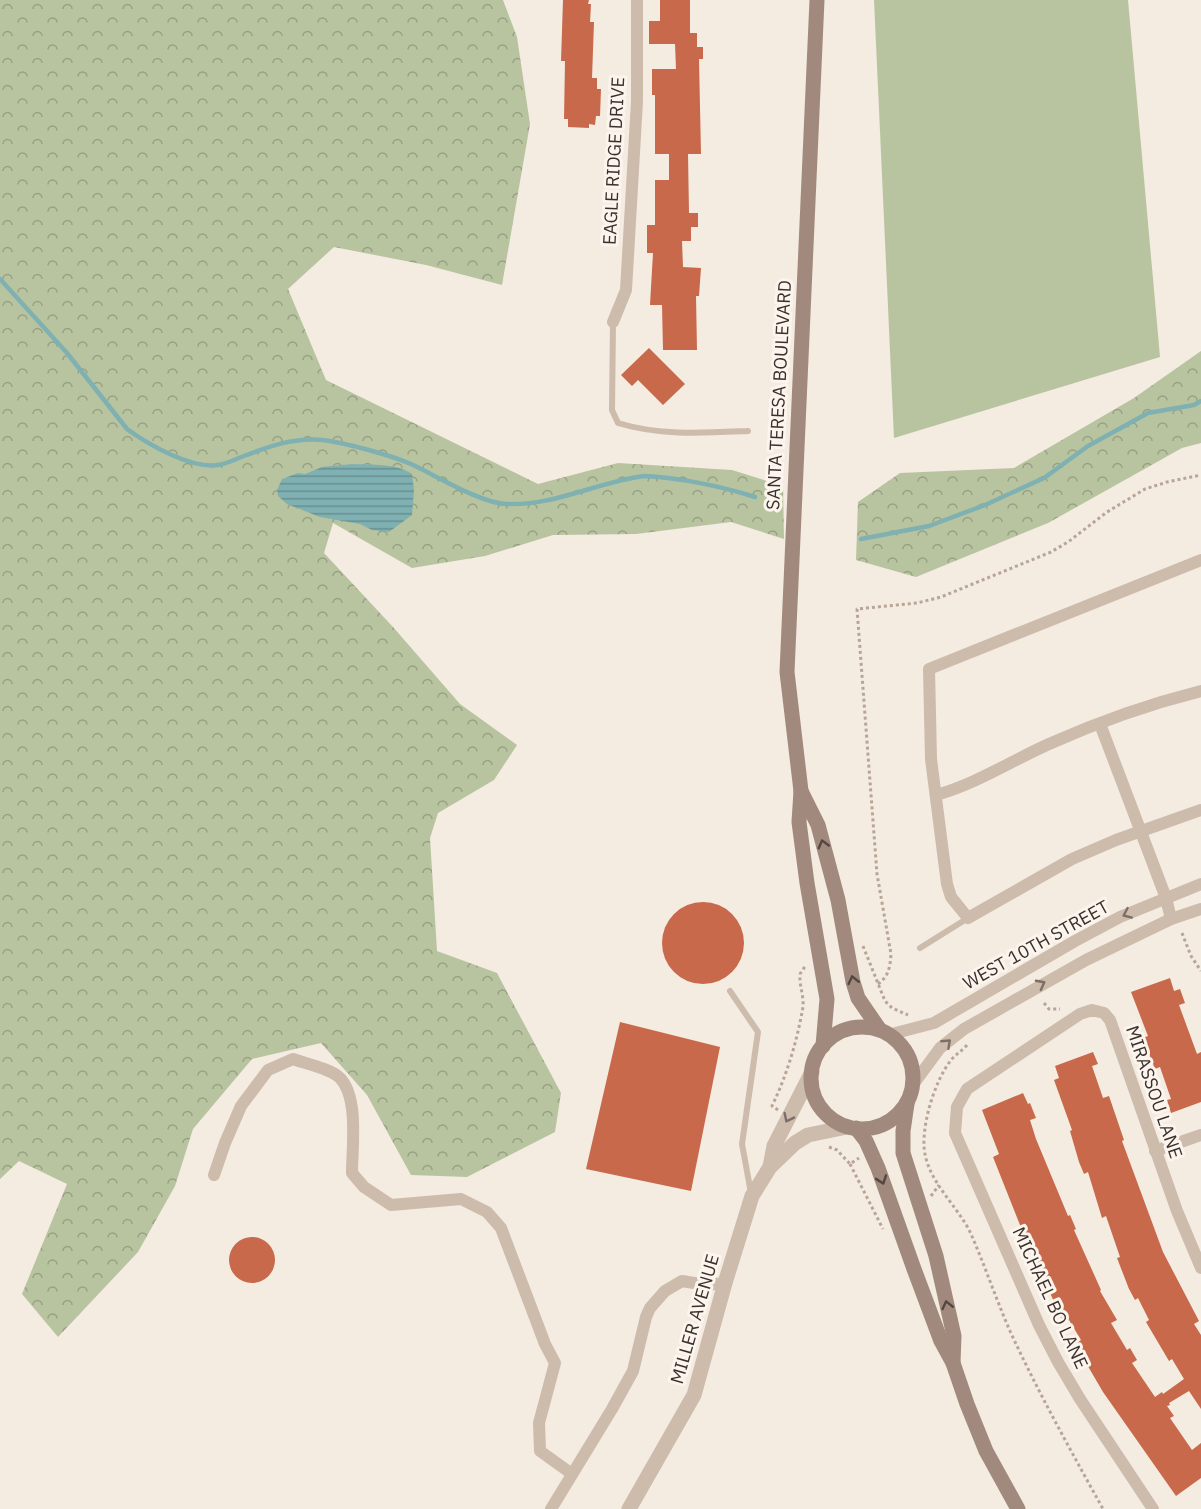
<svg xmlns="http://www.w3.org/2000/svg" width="1201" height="1509" font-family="'IBM Plex Sans',sans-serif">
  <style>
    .green { fill: #b8c4a0 }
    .forest { fill: url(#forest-crowns) }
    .water { fill: url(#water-rules) }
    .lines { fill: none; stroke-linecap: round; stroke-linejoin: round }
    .stream { stroke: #7fb0b2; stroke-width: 4.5 }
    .building { fill: #c8694b }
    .path { stroke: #b9a596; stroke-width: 3; stroke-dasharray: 3 3; stroke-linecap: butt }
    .service { stroke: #cdbbac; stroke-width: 6 }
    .minor { stroke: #cdbbac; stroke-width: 12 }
    .tertiary { stroke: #cdbbac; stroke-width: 15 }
    .secondary { stroke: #a18a7d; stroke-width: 15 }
    .oneway { stroke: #544640 }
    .oneway2 { stroke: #7d6f65 }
    .labels { text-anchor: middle; stroke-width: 6; stroke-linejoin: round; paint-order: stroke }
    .street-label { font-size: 18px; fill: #3b302b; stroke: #fbf5ee }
  </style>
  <defs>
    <pattern id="forest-crowns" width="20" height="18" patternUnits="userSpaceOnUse" patternTransform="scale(1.5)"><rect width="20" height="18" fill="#b8c4a0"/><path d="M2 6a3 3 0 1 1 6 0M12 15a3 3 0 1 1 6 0" fill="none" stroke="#97a083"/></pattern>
    <pattern id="water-rules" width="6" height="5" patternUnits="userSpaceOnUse" patternTransform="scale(1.5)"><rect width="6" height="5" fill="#7fb0b2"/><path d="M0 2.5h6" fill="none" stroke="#699091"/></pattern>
  </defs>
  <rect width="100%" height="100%" fill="#f4ebe1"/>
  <path class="green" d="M874,0h254l32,357 -266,81z"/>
  <g class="forest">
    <path d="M0,0h503l14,37 13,87 -28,161 -76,-20 -92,-18 -46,42 38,91 212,104 80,-21 114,7 51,16 1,53 -53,-17 -95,12 -83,1 -68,21 -73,12 -79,-45 -9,30 69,74 67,77 57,41 -23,35 -56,33 -8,25 7,113 60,22 64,120 -6,39 -88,45 -56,-2 -44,-80 -46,-52 -69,16 -59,70 -18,57 -37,66 -80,85 -36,-43 45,-110 -48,-23 -19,18z"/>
    <path d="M1201,351v92l-19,5 -134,75 -132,54 -60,-17 2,-58 42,-29 114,-5 120,-70z"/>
  </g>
  <path class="water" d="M352,464c20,1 44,-1 60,10l2,16 -2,25 -23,17 -17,-2 -12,-6 -40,-7 -33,-13 -9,-8 -1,-6 5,-11 16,-6 7,1 17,-7z"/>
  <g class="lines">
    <g class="stream">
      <path d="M0,279l67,74 60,76c22,16 64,40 91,36 8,-1 18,-6 26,-9 26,-10 51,-19 79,-16 23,3 67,15 88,24 24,11 71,40 96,40 48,2 90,-22 137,-28 33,1 80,11 111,21"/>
      <path d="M861,539l68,-13 56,-21 59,-27 44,-32 60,-33 46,-8 7,-4"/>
    </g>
  </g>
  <g class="building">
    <path d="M563,0h26l-1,4h3l-1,18h4l-2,56h5v11h4l-1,27h-4l-1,9 -6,-1v4l-21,-1v-8h-4l1,-58h-4z"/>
    <path d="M660,0h30v33h7v14h6v12h-4l2,95h-13l1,59h9v14h-7v14h-9l1,26 18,1 -2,28h-3l1,54h-34l-1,-45h-12l3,-52h-6v-28h8v-45h14v-26h-14v-59h-3v-26h24l-1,-25h-26v-23h11z"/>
    <path d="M649,348l36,36 -22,21 -25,-25 -6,6 -11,-11z"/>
    <circle cx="703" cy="943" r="41"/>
    <path d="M1170,978l4,13 6,-2 5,14 -6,2 18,49 4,-2v50l-30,11 -4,-13 4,-1 -11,-32 -5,2 -7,-18 -5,-13 5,-2 -17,-44z"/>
    <path d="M620,1022l100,25 -29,144 -105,-22z"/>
    <path d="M1093,1052l5,12 -6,2 11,32 6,-2 15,44 -2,1 41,111 36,69 -5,3 7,11v74l-12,-18 -20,12 1,2 -3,1 7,10 -4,2 22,32 9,-7v35l-25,18 -73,-104 -28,-48 6,-4 -12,-20 -6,2 -41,-92 -29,-73 6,-3 -17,-44 41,-17 5,11 2,-1 6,15 -6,2 6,19 32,77 2,-1 6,14 -2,1 27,60 -1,1 17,29 -6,3 16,27 3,-2 7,12 -5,3 23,34 7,-5 1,2 21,-15 -12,-20 -3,2 -23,-39 3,-2 -11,-22 -3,2 -6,-11 -12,-31 3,-1 -14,-41 -4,2 -14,-46 -4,2 -5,-12 -9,-31 2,-1 -18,-50 5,-2 -4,-12z"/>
    <circle cx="252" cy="1260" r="23"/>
  </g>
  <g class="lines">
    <g class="path">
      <path d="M1182,933l9,23 10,15"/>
      <path d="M863,946l22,55 7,7 16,7"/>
      <path d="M878,984c11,-8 12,-17 13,-30l-14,-80 -20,-265 60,-6 24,-6 110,-45 17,-10 39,-30 38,-23 22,-7 34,-7"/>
      <path d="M1044,1003l5,6h11"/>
      <path d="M967,1045c-5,6 -11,9 -16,15 -16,21 -28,60 -27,86 2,35 33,58 47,88 14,32 25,65 39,97 28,61 61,120 93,178"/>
      <path d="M778,1110l-6,-4c15,-31 25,-65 31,-99 1,-11 -4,-22 -3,-33l6,-9"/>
      <path d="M829,1147l8,3 13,14 9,-6"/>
      <path d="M850,1164l33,65"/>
      <path d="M931,1196l8,-11"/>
    </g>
    <g class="service">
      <path d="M613,322l-1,88 6,13c42,13 86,10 130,8"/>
      <path d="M920,948l48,-30"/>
      <path d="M730,991l28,41 -16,112 9,49"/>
    </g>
    <g class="minor">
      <path d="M613,322l13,-32 11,-189v-101"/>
      <path d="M1201,560l-272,109 2,90 16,125 4,13 17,21 104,-59 44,-19 85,-30"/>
      <path d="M1100,724l66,174 5,21"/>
      <path d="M936,795c40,-11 75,-34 113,-51 49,-22 100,-40 152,-53"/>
      <path d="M888,1035l46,-12 141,-82 45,-24 81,-33"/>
      <path d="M912,1086l28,-38 24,-19 122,-69 85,-41 30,-10"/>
      <path d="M1155,1151l46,-16"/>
      <path d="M214,1175l11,-32 16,-37 27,-36 25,-11c11,4 39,10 47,19 19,20 12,69 12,95l12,14 27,18 70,-6 26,13 14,16 44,116 10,19 -16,60 1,28 32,23"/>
      <path d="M551,1509l61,-100 21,-38 13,-54 4,-9 15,-17 17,-10 24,4 19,-2"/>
      <path d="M1153,1509l-73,-110 -22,-37 -19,-37 -84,-192 2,-26 10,-18 113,-75 12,-4 12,3 6,7 67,191 24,57"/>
    </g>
    <g class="tertiary">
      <path d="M770,1167l4,-21 38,-74"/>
      <path d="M629,1509l65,-114 31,-112 27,-87 18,-29 25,-24 13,-8 39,-8"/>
    </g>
    <g class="secondary">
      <path d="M817,0l-30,672 14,119 -2,31 8,61 20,116 -4,47"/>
      <path d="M801,791l17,34 20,75 15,82 5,16 22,32"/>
      <circle cx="862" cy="1078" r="51"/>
      <path d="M907,1104l-4,27v22l33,103 18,80 -1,27"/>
      <path d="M856,1128l10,13 12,27 36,101 27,72 12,22 14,41 19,47 32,58"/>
    </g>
  </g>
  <defs><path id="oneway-chevron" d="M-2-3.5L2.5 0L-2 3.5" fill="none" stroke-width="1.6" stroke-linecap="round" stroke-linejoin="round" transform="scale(1.5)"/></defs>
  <g class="oneway">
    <use href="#oneway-chevron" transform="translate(823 844) rotate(-105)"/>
    <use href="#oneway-chevron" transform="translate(853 980) rotate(-103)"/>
    <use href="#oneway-chevron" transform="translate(882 1180) rotate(71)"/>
    <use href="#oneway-chevron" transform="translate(947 1305) rotate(-103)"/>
  </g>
  <g class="oneway2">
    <use href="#oneway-chevron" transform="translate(1127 914) rotate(156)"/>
    <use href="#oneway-chevron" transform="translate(1041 984) rotate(-28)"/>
    <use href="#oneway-chevron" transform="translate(947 1043) rotate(-43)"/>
    <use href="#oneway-chevron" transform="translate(788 1118) rotate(116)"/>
  </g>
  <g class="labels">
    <g class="street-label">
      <text transform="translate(614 161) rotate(-87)" y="6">EAGLE RIDGE DRIVE</text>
      <text transform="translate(779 395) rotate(-87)" y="6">SANTA TERESA BOULEVARD</text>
      <text transform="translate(1036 945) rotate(-29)" y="6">WEST 10TH STREET</text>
      <text transform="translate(1154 1092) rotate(71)" y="6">MIRASSOU LANE</text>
      <text transform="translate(1050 1298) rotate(65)" y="6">MICHAEL BO LANE</text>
      <text transform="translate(695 1319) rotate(-74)" y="6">MILLER AVENUE</text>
    </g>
  </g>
</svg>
